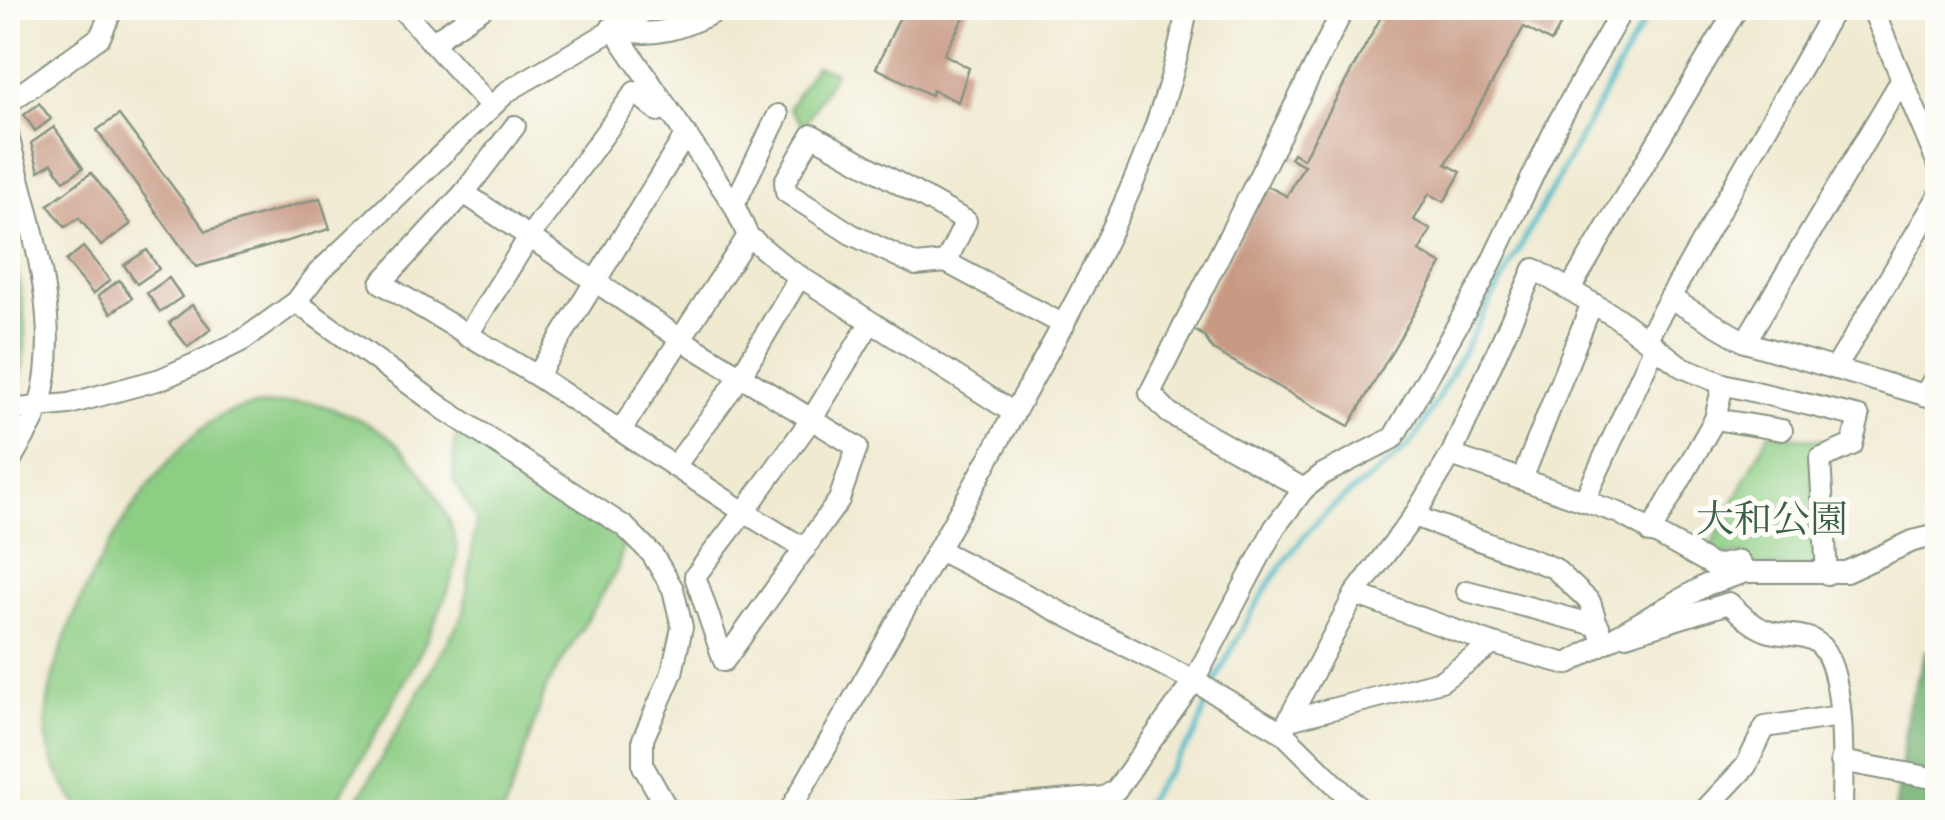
<svg xmlns="http://www.w3.org/2000/svg" width="1945" height="820" font-family="'Sorts Mill Goudy','Noto Serif JP',serif">
  <style>
    .green { fill: #8dcd84; stroke: #56855c; stroke-width: 2.5 }
    .forest { fill: #72b072; stroke: #487653; stroke-width: 2.5 }
    .lines { fill: none; stroke-linecap: round; stroke-linejoin: round }
    .stream { stroke: #4ebbc8; stroke-width: 5 }
    .building { fill: #c79983 }
    .minor-casing { stroke: #889482; stroke-width: 24 }
    .minor { stroke: #fff; stroke-width: 20 }
    .labels { text-anchor: middle; stroke-width: 10; stroke-linejoin: round; paint-order: stroke }
    .park-label { font-size: 38px; fill: #3a6148; stroke: #fdfcf7 }
  </style>
  <rect width="100%" height="100%" fill="#fdfcf7"/>
  <filter id="ink" filterUnits="userSpaceOnUse"><feTurbulence type="fractalNoise" baseFrequency=".01" numOctaves="2"/><feDisplacementMap in="SourceGraphic" scale="20" xChannelSelector="R" yChannelSelector="G"/><feConvolveMatrix kernelMatrix="1 2 1 2 8 2 1 2 1" color-interpolation-filters="sRGB"/></filter>
  <filter id="wash" filterUnits="userSpaceOnUse"><feTurbulence type="fractalNoise" baseFrequency=".0048" numOctaves="4" result="noise"/><feDisplacementMap in="SourceGraphic" scale="40" xChannelSelector="R" yChannelSelector="G"/><feGaussianBlur stdDeviation="2.25" result="paint"/><feColorMatrix in="noise" values="0 0 0 0 0 0 0 0 0 0 0 0 0 0 0 0 0 1.4 0 .05"/><feComposite in="paint" operator="in"/></filter>
  <g filter="url(#wash)">
    <rect width="100%" height="100%" fill="#f0ead1"/>
    <g class="green">
      <path d="M815,66l20,6 -31,54 -15,-18z"/>
      <path d="M8,229c15,72 29,116 0,188z"/>
      <path d="M311,402c52,15 87,32 116,79 13,20 28,46 30,70 3,48 -99,211 -126,261h-245c-21,-19 -41,-57 -40,-87 2,-92 92,-253 168,-305 26,-18 66,-15 97,-18z"/>
      <path d="M1769,433l64,9 -20,16 3,109 -65,1 -5,-13 -39,-1z"/>
      <path d="M462,436l74,42 89,61 -8,31 -70,116 -43,126h-153l113,-199 12,-93 -22,-39v-41z"/>
    </g>
    <path class="forest" d="M1926,651h11v161h-42l13,-104z"/>
    <g class="lines">
      <g class="stream">
        <path d="M1213,686c29,-58 59,-116 104,-164 32,-34 69,-49 100,-86l227,-415 15,-13"/>
        <path d="M1138,812l58,-78 13,-37"/>
      </g>
    </g>
    <g id="blocks">
      <g class="building">
        <path d="M904,8h65l-25,46 25,14 -11,34 -25,-12 -2,5 -55,-27z"/>
        <path d="M1386,8h150l8,4 3,-4h23l-19,34 -27,-15 -78,137 15,8 -17,30 -15,-8 -15,26 17,10 -12,21 23,13 -93,162 -136,-76 -9,-14 -13,-8 76,-142 20,10 17,-31 -14,-7 3,-5 10,6z"/>
        <path d="M39,103l12,16 -16,12 -11,-16z"/>
        <path d="M119,115l87,116 114,-33 10,31 -134,38 -99,-137z"/>
        <path d="M54,127l29,41 -19,13 -12,-18 -13,8 -8,-28z"/>
        <path d="M91,173l40,51 -30,22 -22,-28 -14,9 -17,-22z"/>
        <path d="M83,247l27,33 -17,14 -27,-33z"/>
        <path d="M147,250l12,19 -22,15 -13,-19z"/>
        <path d="M169,278l13,19 -22,15 -13,-19z"/>
        <path d="M119,280l13,18 -21,15 -13,-17z"/>
        <path d="M192,305l19,24 -23,18 -19,-24z"/>
      </g>
    </g>
  </g>
  <g filter="url(#ink)">
    <use href="#blocks" fill-opacity="0" stroke="#889482" stroke-width="2.5"/>
    <g class="lines">
      <defs>
        <g id="minor">
          <path d="M401,8l89,98"/>
          <path d="M1872,8l66,156"/>
          <path d="M612,27l122,178 14,31 40,33 226,144"/>
          <path d="M612,27c40,15 75,-1 111,-19"/>
          <path d="M432,42l51,-34"/>
          <path d="M8,103l92,-66 13,-29"/>
          <path d="M515,126l-51,67 -83,90 156,93 207,136 69,-95 57,-94"/>
          <path d="M8,135c20,84 56,182 32,269 -6,21 -23,42 -32,62"/>
          <path d="M464,193l218,147 175,107 -18,53 -115,161 -29,-85 49,-64 61,37"/>
          <path d="M734,205l44,-90"/>
          <path d="M946,262l20,-41 -154,-86 -27,46 1,11 65,42 65,31 30,-3 118,63"/>
          <path d="M1570,289l167,-281"/>
          <path d="M1670,298l75,44 193,57"/>
          <path d="M296,302l148,107 181,118 27,27 21,35 9,38 -10,46 -29,66v27l26,46"/>
          <path d="M467,336l62,-99 106,-145 23,19 6,-6"/>
          <path d="M1647,338l188,-330"/>
          <path d="M1745,342l157,-263"/>
          <path d="M1835,369l103,-172"/>
          <path d="M537,376l149,-242"/>
          <path d="M1723,384l136,33 -7,28 -32,14 7,115"/>
          <path d="M1924,395l14,-22"/>
          <path d="M8,410l61,-6 92,-25 36,-16 46,-23 53,-38 22,-29 190,-182 142,-83"/>
          <path d="M1715,419l67,11"/>
          <path d="M621,430l127,-194"/>
          <path d="M1451,455l168,58 95,53 25,-5 6,9"/>
          <path d="M675,466l65,-89 60,-101"/>
          <path d="M1522,479l70,-176"/>
          <path d="M1304,489l-135,-76 -19,-20 194,-385"/>
          <path d="M1585,499l70,-153"/>
          <path d="M1414,516l140,52 36,34 13,41"/>
          <path d="M939,550l255,131 88,51 81,80"/>
          <path d="M1467,591l132,35"/>
          <path d="M1355,594l138,50 74,20 139,-79 40,-13h100l67,-31 25,-6"/>
          <path d="M1626,635l103,-32c11,10 23,23 38,28 14,5 32,2 46,9 36,17 29,136 29,172"/>
          <path d="M1289,720l152,-39 52,-37"/>
          <path d="M1282,732l73,-138 59,-78 37,-61 83,-186 82,48 66,50 41,17 -8,35 -65,114"/>
          <path d="M1841,761l97,18"/>
          <path d="M789,812c75,-131 150,-263 223,-395 70,-127 151,-264 175,-409"/>
          <path d="M935,812l169,-15 12,-7 78,-109 81,-154 29,-38 19,-15 70,-36 89,-156 77,-161 64,-113"/>
          <path d="M1703,812l43,-46 19,-39 75,-11"/>
        </g>
      </defs>
      <use href="#minor" class="minor-casing"/>
      <use href="#minor" class="minor"/>
    </g>
  </g>
  <g class="labels">
    <g class="park-label">
      <text x="1772" y="532">大和公園</text>
    </g>
  </g>
  <rect width="1945" height="820" fill="none" stroke="#fdfcf7" stroke-width="40"/>
</svg>
